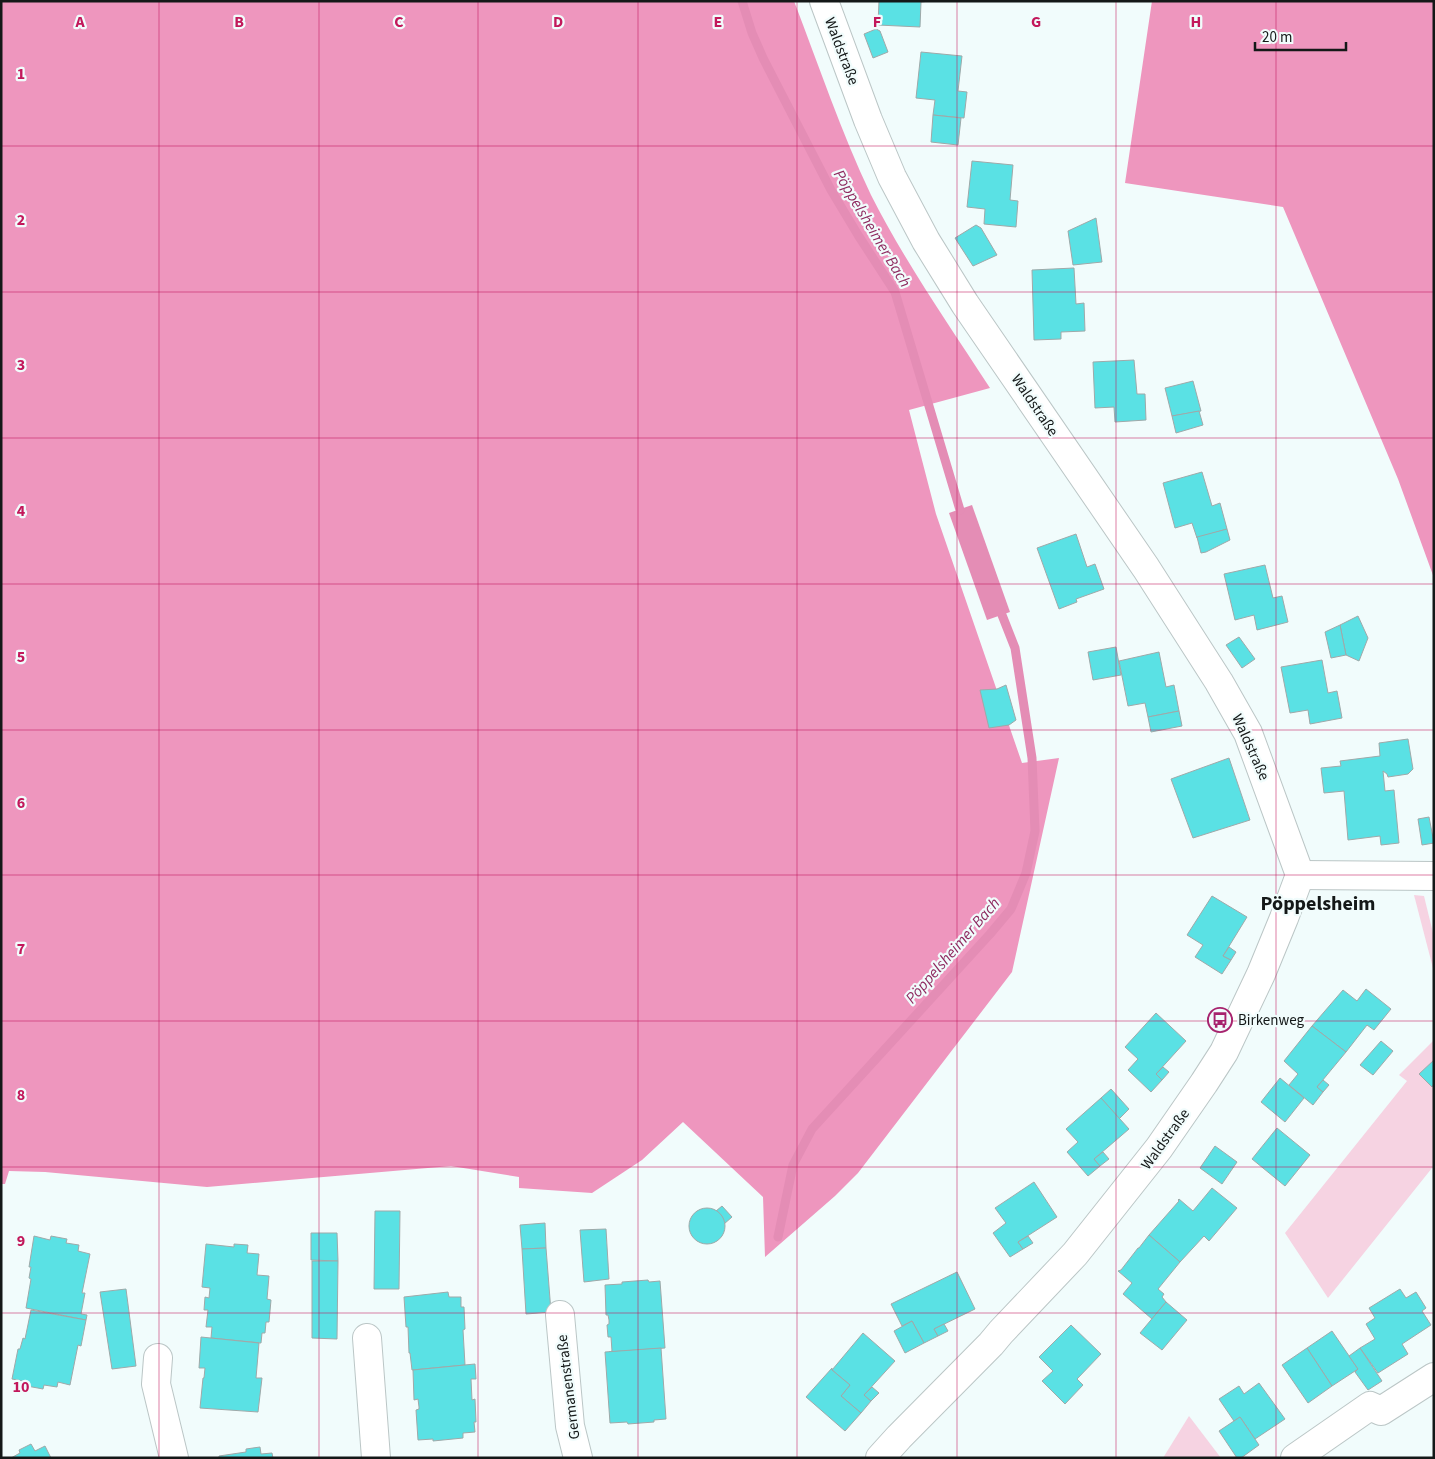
<svg xmlns="http://www.w3.org/2000/svg" width="1435" height="1459" font-family="'Source Sans 3',sans-serif">
  <style>
    .green { fill: #f6d3e2 }
    .forest { fill: #ee96be }
    .water { fill: #e48db5 }
    .lines { fill: none; stroke-linecap: round; stroke-linejoin: round }
    .stream { stroke: #e48db5; stroke-width: 9 }
    .building { fill: #5ae1e4; stroke: #9fa9a9 }
    .street-casing { stroke: #bbc6c6; stroke-width: 30 }
    .street { stroke: #fff; stroke-width: 28 }
    .grid { fill: none; stroke: #c2185b; stroke-width: 1; stroke-opacity: 0.55 }
    .labels { text-anchor: middle; stroke-width: 4.5; stroke-linejoin: round; paint-order: stroke }
    .street-label { font-size: 15px; fill: #141818; stroke: #f1fcfc }
    .poi-label { font-size: 15px; fill: #141818; stroke: #f1fcfc; text-anchor: start }
    .water-label { font-size: 16px; font-style: italic; fill: #8e295f; stroke: #f1fcfc }
    .district-label { font-size: 20px; font-weight: bold; fill: #141818; stroke: #f1fcfc }
    .grid-label { font-size: 16px; text-anchor: middle; font-weight: bold; fill: #c2185b; stroke: #f1fcfc; stroke-width: 4.5; stroke-linejoin: round; paint-order: stroke }
  </style>
  <rect width="100%" height="100%" fill="#f1fcfc"/>
  <g class="green">
    <path d="M1414,895l10,1 10,41v35z"/>
    <path d="M1434,1040v129l-2,-1 -104,130 -43,-65 122,-152 -8,-6z"/>
    <path d="M1189,1416l32,42h-58z"/>
  </g>
  <g class="forest">
    <path d="M1,1h793c25,65 47,131 77,194 34,67 78,130 119,193l-81,22 27,104 86,249 37,-5 -47,214 -154,201 -23,23 -70,61 -2,-60 -80,-75 -41,38 -50,33 -73,-5v-11l-68,-11 -244,21 -162,-15 -36,-1 -4,13h-4z"/>
    <path d="M1152,1h282v577l-36,-99 -115,-272 -158,-24z"/>
  </g>
  <path class="water" d="M972,505l38,107 -23,8 -38,-107z"/>
  <g class="lines">
    <g class="stream">
      <path d="M742,1l10,32 11,25 68,132 27,45 37,57 65,218"/>
      <path d="M778,1237l15,-72 19,-36 178,-195 21,-25 15,-36 9,-42 -3,-73 -17,-110 -13,-33"/>
    </g>
  </g>
  <g class="building">
    <path d="M879,1h51l-9,1 -1,25 -42,-2z"/>
    <path d="M876,29l4,2 8,21 -15,6 -9,-24z"/>
    <path d="M921,52l41,4 -4,35 9,1 -3,26 -31,-3 2,-15 -19,-2z"/>
    <path d="M933,115l28,3 -3,27 -27,-3z"/>
    <path d="M972,161l41,4 -3,35 8,1 -2,26 -32,-3 1,-15 -18,-2z"/>
    <path d="M1096,218l6,44 -29,3 -5,-34z"/>
    <path d="M976,225l5,3 16,27 -24,11 -18,-28z"/>
    <path d="M1074,268l2,36 8,-1 1,28 -24,1v7l-27,1 -2,-70z"/>
    <path d="M1134,360l3,34h8l1,26 -31,2 -1,-15 -19,1 -2,-46z"/>
    <path d="M1193,381l8,30 -29,5 -7,-28z"/>
    <path d="M1199,411l4,14 -27,8 -4,-17z"/>
    <path d="M1202,472l10,34 8,-3 7,26 -30,9 -5,-15 -17,5 -12,-45z"/>
    <path d="M1227,529l3,11 -24,12 -5,1 -4,-16z"/>
    <path d="M1076,534l11,33 8,-3 9,25 -28,10 1,3 -18,7 -22,-61z"/>
    <path d="M1265,565l8,33 9,-2 6,26 -31,8 -3,-15 -19,5 -11,-46z"/>
    <path d="M1358,616l10,22 -9,23 -13,-6 -6,-30z"/>
    <path d="M1340,625l6,30 -15,3 -6,-26z"/>
    <path d="M1239,637l16,22 -13,9 -16,-23z"/>
    <path d="M1116,647l5,28 -28,5 -5,-28z"/>
    <path d="M1159,652l7,35 8,-2 5,26 -31,6 -3,-14 -17,3 -9,-45z"/>
    <path d="M1322,660l6,33 9,-2 5,27 -32,6 -2,-14 -18,3 -9,-46z"/>
    <path d="M1006,685l10,35 -7,5 -20,3 -9,-38 17,-1z"/>
    <path d="M1179,711l3,15 -31,6 -3,-15z"/>
    <path d="M1408,739l5,30 -5,5 -20,3 -1,-3 -4,-3 2,20 9,-1 5,53 -18,2 -1,-9 -32,4 -4,-49 -20,2 -3,-25 20,-2 -1,-5 40,-5 -1,-13z"/>
    <path d="M1229,758l21,62 -57,18 -22,-59z"/>
    <path d="M1429,817l5,26 -12,2 -4,-26z"/>
    <path d="M1212,896l35,21 -24,39 8,4 -9,14 -27,-17 8,-12 -16,-10z"/>
    <path d="M1229,947l7,5 -5,8 -8,-4z"/>
    <path d="M1366,989l25,20 -17,21 -7,-5 -21,27 -34,-26 31,-36 14,11z"/>
    <path d="M1156,1013l30,28 -30,33 6,6 -11,12 -23,-22 10,-11 -13,-12z"/>
    <path d="M1312,1026l34,26 -29,35 6,5 -10,13 -24,-20 9,-11 -14,-13z"/>
    <path d="M1381,1041l12,10 -20,24 -13,-10z"/>
    <path d="M1434,1060v24l-2,3 -13,-13z"/>
    <path d="M1163,1067l6,5 -7,8 -6,-6z"/>
    <path d="M1280,1078l24,20 -19,24 -24,-20z"/>
    <path d="M1323,1080l6,5 -6,7 -6,-5z"/>
    <path d="M1111,1089l18,20 -10,10 -18,-21z"/>
    <path d="M1101,1098l28,31 -35,30 6,7 -12,10 -21,-24 11,-10 -12,-13z"/>
    <path d="M1277,1128l33,27 -25,31 -33,-27z"/>
    <path d="M1215,1146l22,16 -15,22 -22,-16z"/>
    <path d="M1103,1152l6,7 -9,7 -6,-7z"/>
    <path d="M1034,1182l23,35 -39,25 5,7 -13,8 -17,-24 13,-10 -11,-15z"/>
    <path d="M1212,1188l25,20 -28,33 -5,-5 -24,26 -31,-27 30,-34 -1,-1 1,-1 14,12z"/>
    <path d="M722,1206l10,11 -8,7 -3,-9 -5,-4z"/>
    <circle cx="707" cy="1226" r="18"/>
    <path d="M375,1211h25l-1,78h-25z"/>
    <path d="M545,1223l1,25 -24,1 -2,-24z"/>
    <path d="M606,1229l3,50 -25,3 -4,-52z"/>
    <path d="M311,1233h26l1,28 -27,-1z"/>
    <path d="M1149,1235l31,27 -22,27 6,5 -2,3 4,5 -14,17 -29,-25 9,-11 -14,-12 3,-1 17,-22h1z"/>
    <path d="M34,1236l16,4 1,-4 16,3 -1,4 13,2 -1,6 12,3 -8,39h3l-4,21 6,1 -1,5 -60,-12 5,-29 -2,-1 2,-11h-2z"/>
    <path d="M1028,1236l5,7 -10,6 -5,-7z"/>
    <path d="M206,1244l28,3v-3l14,1 -1,8 12,1 -2,21 12,1 -2,23 4,1 -2,22h-3l-1,11h-3l-1,10 -50,-5 1,-11h-6l2,-17h-4l1,-13 4,1 1,-10 -8,-1z"/>
    <path d="M546,1248l5,64 -25,2 -4,-65z"/>
    <path d="M312,1261h26l-1,78 -25,-1z"/>
    <path d="M957,1272l18,37 -41,20 4,7 -14,7 -12,-22 -10,5 -11,-22z"/>
    <path d="M648,1280l1,2 11,-1 5,67 -56,4 3,-1 -1,-14h-3l-1,-12 2,-1v-4l-1,-5h-2l-1,-30 17,-1v-2z"/>
    <path d="M126,1289l10,77 -24,3 -12,-77z"/>
    <path d="M1400,1289l6,9 10,-6 10,16 -4,3 9,14 -29,19 6,10 -30,19 -18,-25 15,-9 -9,-15 9,-6 -6,-10z"/>
    <path d="M448,1292l1,5h12v10h3l1,22 -2,1 2,35 -53,5 -2,-17h-1l-1,-26h-2l-2,-30z"/>
    <path d="M1166,1302l21,18 -25,30 -22,-17z"/>
    <path d="M31,1310l55,10 -5,26 -3,-1 -8,40 -12,-3 -1,5 -13,-2 -1,4 -16,-3 1,-4 -16,-3 6,-30h2l3,-11 2,1z"/>
    <path d="M912,1321l12,22 -19,10 -11,-22z"/>
    <path d="M944,1324l4,7 -10,5 -4,-7z"/>
    <path d="M1071,1325l30,29 -24,25 6,6 -18,19 -23,-23 11,-10 -14,-14z"/>
    <path d="M1332,1331l26,38 -26,17 -25,-38z"/>
    <path d="M863,1333l32,28 -31,34 7,6 -10,12 -20,-17 9,-11 -18,-15z"/>
    <path d="M201,1337l58,6 -3,35h6l-4,34 -58,-4 3,-30h1l1,-10h-6z"/>
    <path d="M661,1348l5,71 -12,1v2l-26,2 -1,-2 -17,1 -5,-71z"/>
    <path d="M1307,1348l25,38 -24,17 -26,-38z"/>
    <path d="M1360,1348l22,33 -14,9 -13,-18 3,-3 -9,-13z"/>
    <path d="M475,1364l1,15h-5l1,21 3,-1 1,23h-2l1,10 -12,1v5l-30,3v-2l-15,1 -2,-30 3,-1v-2l-1,-8 -4,1 -1,-30z"/>
    <path d="M832,1368v2l18,15 -9,11 20,17 -16,18 -39,-34z"/>
    <path d="M1259,1383l26,36 -30,20 -15,-22 -6,4 -15,-22 20,-13 5,8z"/>
    <path d="M872,1387l7,6 -8,8 -7,-6z"/>
    <path d="M1240,1417l19,28 -18,13h-4l-18,-27z"/>
    <path d="M31,1444l4,7 10,-5 6,12h-40l9,-5 -1,-3z"/>
    <path d="M260,1447l1,7 11,-1 1,5h-54v-2l27,-4v-3z"/>
  </g>
  <g class="lines">
    <defs>
      <g id="street">
        <path d="M824,1l44,119 24,57 34,64 39,63 181,264 73,114 29,51 52,142 -16,43 -23,56 -37,78 -20,31 -45,65 -84,106 -74,78 -10,12 -92,93 -19,21"/>
        <path d="M1300,875l134,1"/>
        <path d="M560,1315l10,111 8,32"/>
        <path d="M367,1338l9,120"/>
        <path d="M158,1358l-2,26 18,74"/>
        <path d="M1295,1458l75,-52 11,5 53,-34"/>
      </g>
    </defs>
    <use href="#street" class="street-casing"/>
    <use href="#street" class="street"/>
  </g>
  <path class="grid" d="M159,1v1457M319,1v1457M478,1v1457M638,1v1457M797,1v1457M957,1v1457M1116,1v1457M1276,1v1457M1,146h1433M1,292h1433M1,438h1433M1,584h1433M1,730h1433M1,875h1433M1,1021h1433M1,1167h1433M1,1313h1433"/>
  <defs>
    <symbol id="bus-ring" viewBox="-11 -11 22 22"><circle r="9.5" fill="#f1fcfc" stroke="#a7236e" stroke-width="1.5"/><path d="M-5-6H5V4H4V6H2V4H-2V6H-4V4H-5ZM-3.5-4V0h7V-4ZM-3.5 1.2v1.5H-2V1.2ZM2 1.2v1.5H3.5V1.2Z" fill="#a7236e"/></symbol>
  </defs>
  <g fill-rule="evenodd">
    <use href="#bus-ring" x="1206" y="1006" width="28" height="28"/>
  </g>
  <g class="labels">
    <g class="street-label">
      <text transform="translate(842 51) rotate(69)" y="5">Waldstraße</text>
      <text transform="translate(1035 405) rotate(56)" y="5">Waldstraße</text>
      <text transform="translate(1251 747) rotate(66)" y="5">Waldstraße</text>
      <text transform="translate(1165 1139) rotate(-54)" y="5">Waldstraße</text>
      <text transform="translate(568 1387) rotate(-97)" y="5">Germanenstraße</text>
    </g>
    <g class="poi-label">
      <text x="1238" y="1025">Birkenweg</text>
    </g>
    <g class="water-label">
      <text transform="translate(873 228) rotate(59)" y="6">Pöppelsheimer Bach</text>
      <text transform="translate(952 950) rotate(-49)" y="6">Pöppelsheimer Bach</text>
    </g>
    <g class="district-label">
      <text x="1318" y="910">Pöppelsheim</text>
    </g>
  </g>
  <g class="grid-label">
    <text x="80" y="27">A</text>
    <text x="239" y="27">B</text>
    <text x="399" y="27">C</text>
    <text x="558" y="27">D</text>
    <text x="718" y="27">E</text>
    <text x="877" y="27">F</text>
    <text x="1036" y="27">G</text>
    <text x="1196" y="27">H</text>
    <text x="21" y="79">1</text>
    <text x="21" y="225">2</text>
    <text x="21" y="370">3</text>
    <text x="21" y="516">4</text>
    <text x="21" y="662">5</text>
    <text x="21" y="808">6</text>
    <text x="21" y="954">7</text>
    <text x="21" y="1100">8</text>
    <text x="21" y="1246">9</text>
    <text x="21" y="1392">10</text>
  </g>
  <rect width="1435" height="1459" fill="none" stroke="#141818" stroke-width="5"/>
  <path d="M1255 42v8h91v-8" fill="none" stroke="#141818" stroke-width="2.5"/>
  <text x="1262" y="42" font-size="15" fill="#141818" stroke="#f1fcfc" stroke-width="4" paint-order="stroke">20 m</text>
</svg>
